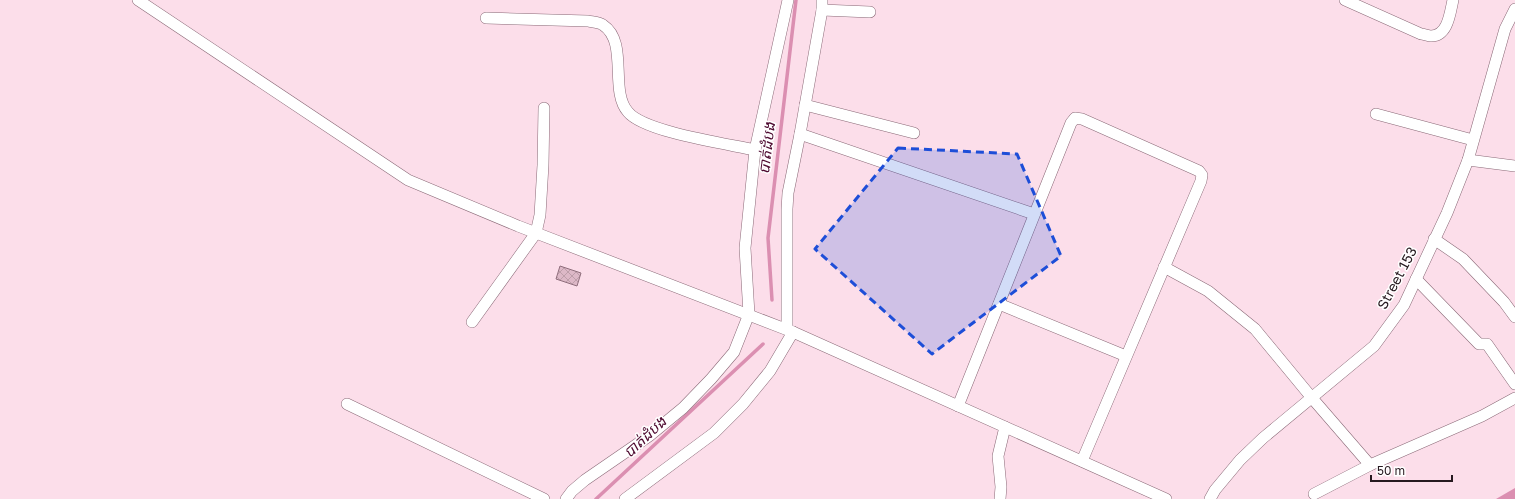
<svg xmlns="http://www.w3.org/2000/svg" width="1515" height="499" font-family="'Golos Text','Noto Sans Khmer',sans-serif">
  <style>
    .water { fill: #db8fb1 }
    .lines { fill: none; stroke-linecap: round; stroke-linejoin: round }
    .stream { stroke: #db8fb1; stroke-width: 3.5 }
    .building { fill: url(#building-cross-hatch); stroke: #8f6e7c }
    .minor-casing { stroke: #8a6977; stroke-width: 12 }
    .minor { stroke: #fff; stroke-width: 11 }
    .marked { fill: #1d4ed8; fill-opacity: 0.2; stroke: #1d4ed8; stroke-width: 3; stroke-dasharray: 8 5; stroke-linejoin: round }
    .labels { text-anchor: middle; stroke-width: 3; stroke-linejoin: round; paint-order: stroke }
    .street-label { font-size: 14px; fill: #26191f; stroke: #fff }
    .water-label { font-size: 15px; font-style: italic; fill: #4e0a30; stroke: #fff }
  </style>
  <defs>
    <pattern id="building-cross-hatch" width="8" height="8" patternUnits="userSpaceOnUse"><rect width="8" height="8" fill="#ddb8c7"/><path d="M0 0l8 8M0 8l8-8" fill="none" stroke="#be9eaa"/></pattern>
  </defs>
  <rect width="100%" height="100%" fill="#fcdeea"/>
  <path class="water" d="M1515,488v11h-19z"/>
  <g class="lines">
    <g class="stream">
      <path d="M772,300l-4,-62 28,-238"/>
      <path d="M596,499l167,-155"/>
    </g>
  </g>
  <path class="building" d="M560,266l21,7 -4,13 -21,-7z"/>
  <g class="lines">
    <defs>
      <g id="minor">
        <path d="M138,0l270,180 110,46 275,106 373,167"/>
        <path d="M1345,0l76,34c3,0 7,2 10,2 17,0 19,-23 22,-36"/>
        <path d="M822,10l48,2"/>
        <path d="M486,18l102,3c4,1 11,1 15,4 26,17 6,66 25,87 16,20 100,32 127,38"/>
        <path d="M805,105l109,28"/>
        <path d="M1376,114l97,26"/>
        <path d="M800,134l234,80"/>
        <path d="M1468,160l47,6"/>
        <path d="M1434,239l29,20 41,43 11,15"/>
        <path d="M1164,267l44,24 47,38 57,69 58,67"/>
        <path d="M1416,279l63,65h8l28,40"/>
        <path d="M999,304l127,52"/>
        <path d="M472,322l64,-89 4,-18 3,-50 1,-57"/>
        <path d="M787,329v-120l1,-16 12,-59 22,-124v-10"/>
        <path d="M347,404l197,95"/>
        <path d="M958,406l113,-283 4,-5 7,1 117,52 3,4 -1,6 -119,280"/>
        <path d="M1314,494l56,-29 112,-49 33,-18"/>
        <path d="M566,499l6,-8 13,-11 64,-44 34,-28 28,-29 23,-27 15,-38 -4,-66 10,-98 33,-150"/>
        <path d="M625,499l89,-66 29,-29 27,-33 23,-39"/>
        <path d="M1000,499l1,-12 -3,-31 7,-29"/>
        <path d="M1210,499l5,-9 25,-30 23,-22 111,-92 30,-41 43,-92 21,-53 37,-131 10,-20"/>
      </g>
    </defs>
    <use href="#minor" class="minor-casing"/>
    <use href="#minor" class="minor"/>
  </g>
  <path class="marked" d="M898,148l119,6 44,102 -129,98 -117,-105z"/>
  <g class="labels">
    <g class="street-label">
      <text transform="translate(1397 278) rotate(-62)" y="5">Street 153</text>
    </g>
    <g class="water-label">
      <text transform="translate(767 148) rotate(-83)" y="5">បាត់ដំបង</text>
      <text transform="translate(645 437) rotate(-43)" y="5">បាត់ដំបង</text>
    </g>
  </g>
  <path d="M1371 475v6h81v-6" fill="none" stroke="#26191f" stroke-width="2"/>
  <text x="1377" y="475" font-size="12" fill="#26191f" stroke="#ffffff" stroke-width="3" paint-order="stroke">50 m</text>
</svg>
